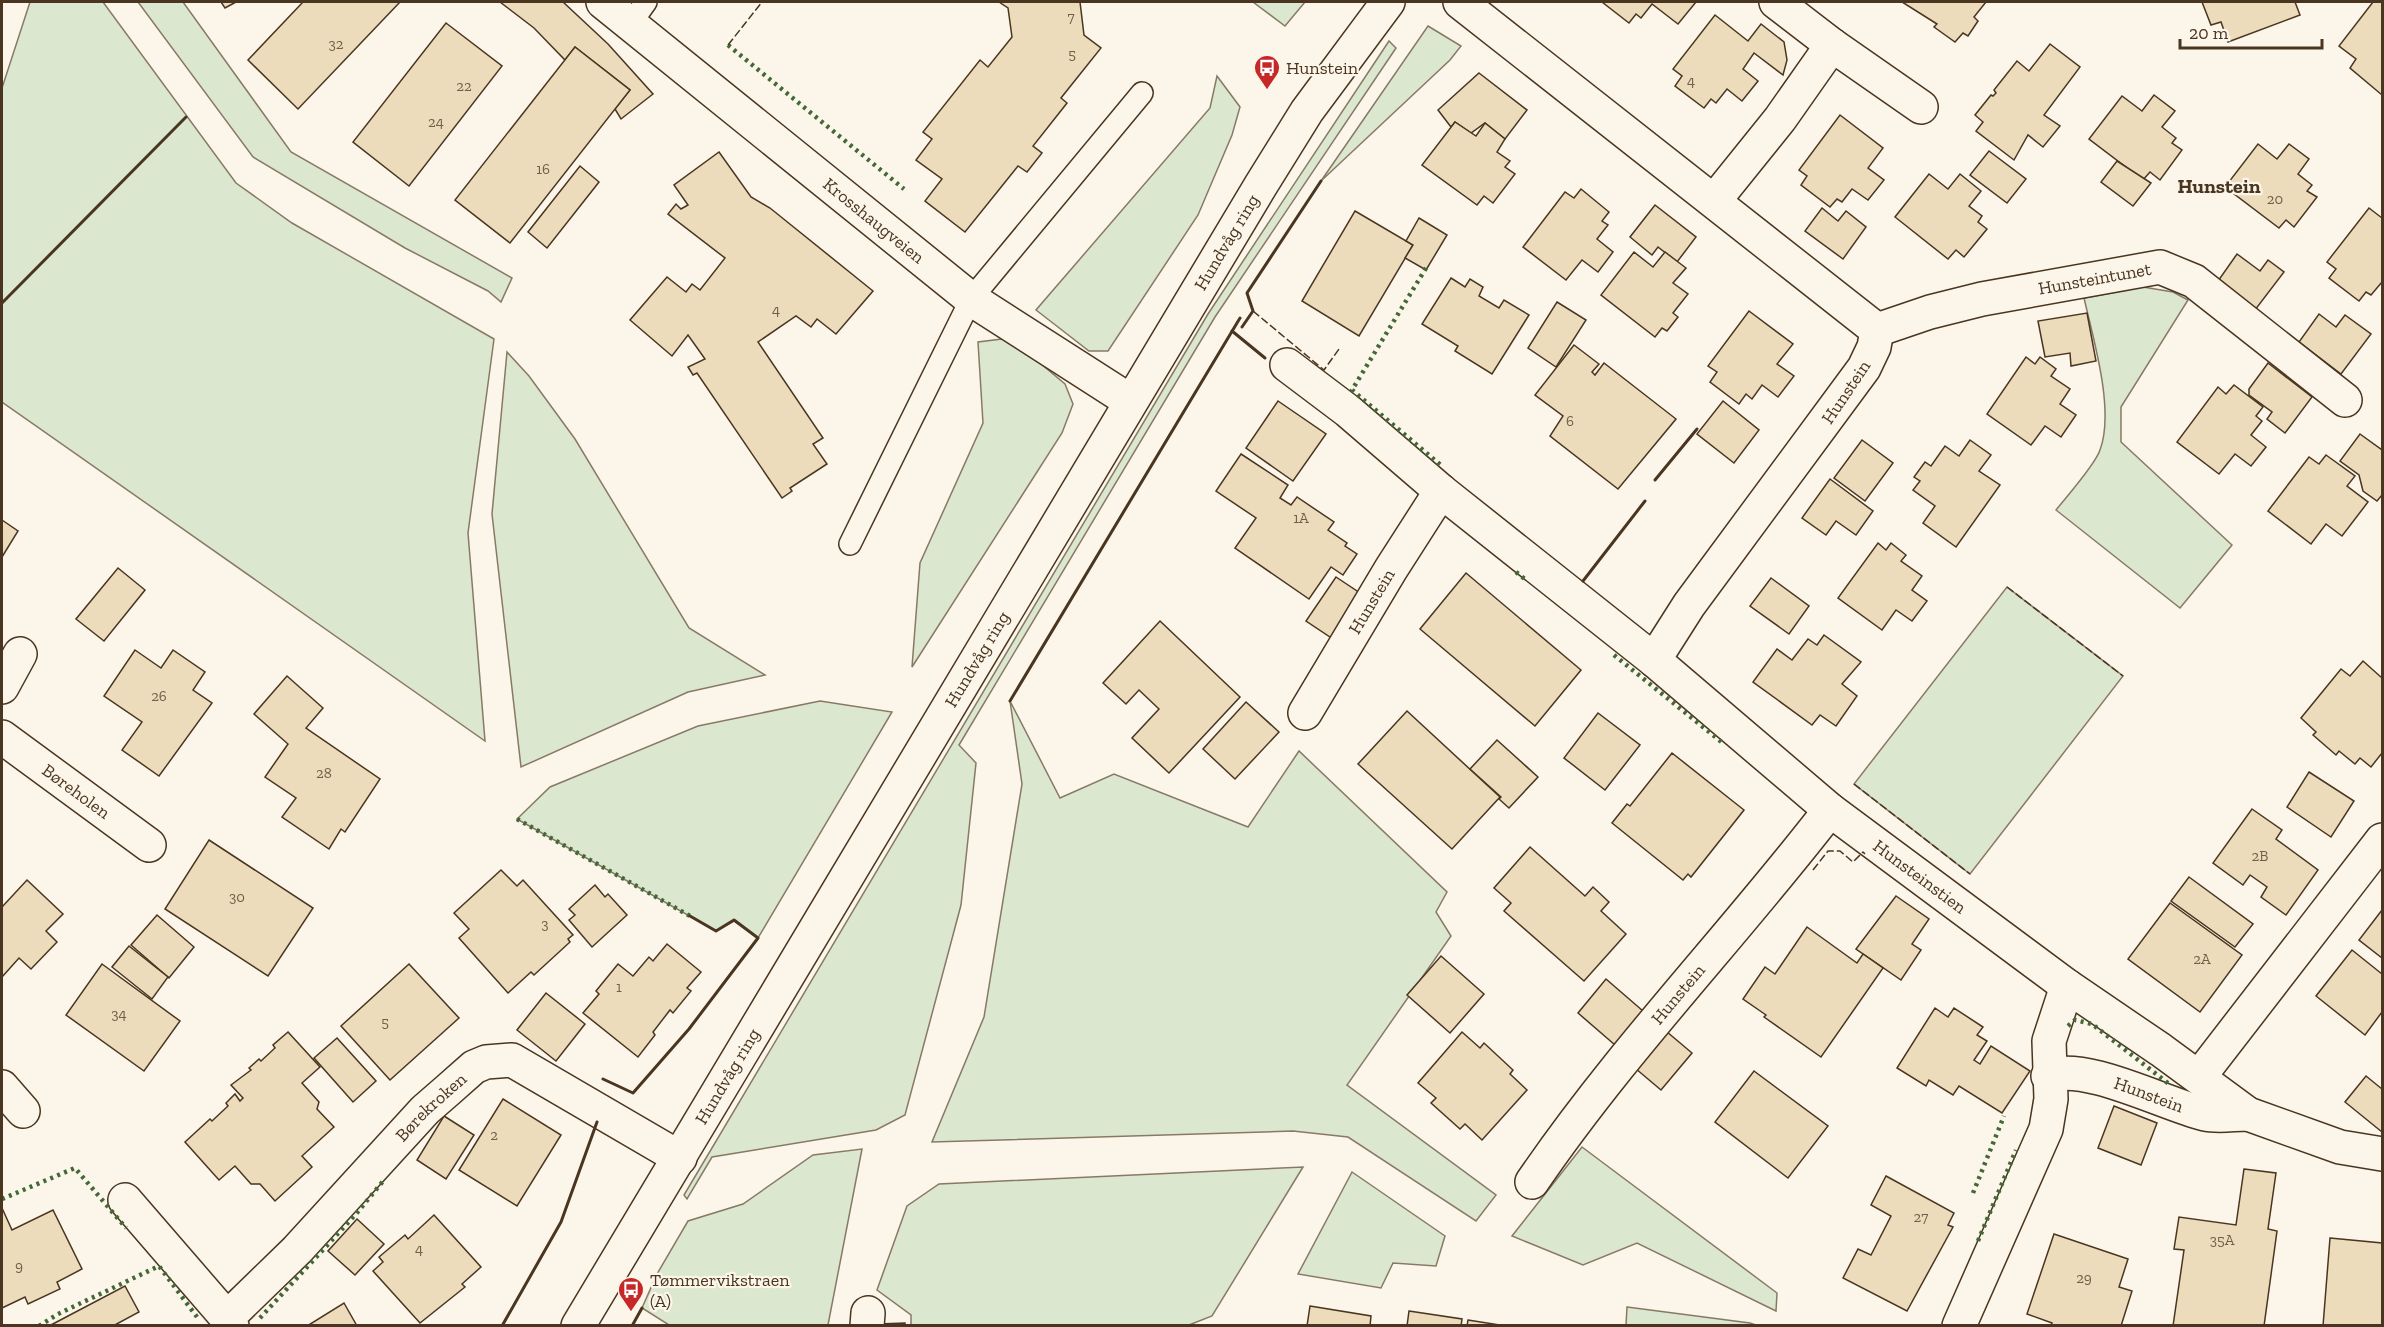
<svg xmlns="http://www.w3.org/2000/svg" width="2384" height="1327" font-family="'Zilla Slab',serif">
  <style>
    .green { fill: #dce7d0; stroke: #887966; stroke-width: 1.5 }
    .building { fill: #ecdcbc; stroke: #4a3520; stroke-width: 1.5 }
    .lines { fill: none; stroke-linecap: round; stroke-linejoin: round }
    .service-casing { stroke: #4a3520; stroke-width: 24 }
    .minor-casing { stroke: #4a3520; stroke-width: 36 }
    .secondary-casing { stroke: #4a3520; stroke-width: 36 }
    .service { stroke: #fbf6e9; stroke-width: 21 }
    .minor { stroke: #fbf6e9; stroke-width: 33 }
    .secondary { stroke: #fbf6e9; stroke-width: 33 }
    .hedge { stroke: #436837; stroke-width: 4.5; stroke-dasharray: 3 4.5; stroke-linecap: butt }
    .fence { stroke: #4a3520; stroke-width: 1.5; stroke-dasharray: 8 3; stroke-linecap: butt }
    .wall { stroke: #4a3520; stroke-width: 3 }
    .labels { text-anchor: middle; stroke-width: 4.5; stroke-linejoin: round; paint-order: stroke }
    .number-label { font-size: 15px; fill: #725f47 }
    .poi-label { font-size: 18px; fill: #4a3520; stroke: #fbf6e9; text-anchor: start }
    .street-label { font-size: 18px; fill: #4a3520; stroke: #fbf6e9 }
    .neighbourhood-label { font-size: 20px; font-weight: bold; fill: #4a3520; stroke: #fbf6e9 }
  </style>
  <rect width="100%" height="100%" fill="#fbf6e9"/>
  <g class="green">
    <path d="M30,2h73l133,181 56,40 202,116 -26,194 17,208 -483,-339v-314z"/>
    <path d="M138,2h45l108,150 221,126 -11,24 -13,-11 -83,-43 -152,-91z"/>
    <path d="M1253,2h52l-20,24z"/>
    <path d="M1428,26l33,20 -11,14 -129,121z"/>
    <path d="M1389,41l7,7 -181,269 -256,428 17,18 -15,142 -56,210 -29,15 -164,27 -25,42 -3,-4 524,-881z"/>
    <path d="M1217,76l23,31 -8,28 -34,80 -90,136h-19l-53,-41 174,-202z"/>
    <path d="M2143,287l30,5 15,8 -67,107v35l111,103 -52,63 -124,-98c11,-14 39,-45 44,-60 15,-40 -7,-112 -16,-152z"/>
    <path d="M1010,338l55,46 8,20 -11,29 -150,234 8,-104 63,-140 -5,-81z"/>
    <path d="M507,352l22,24 46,63 114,189 76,47 -77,17 -167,75 -29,-253z"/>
    <path d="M2007,587l116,89 -153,198 -116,-90z"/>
    <path d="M820,701l72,11 -134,226 -24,-17 -18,10 -199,-112 33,-32 148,-61z"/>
    <path d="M1010,701l50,97 54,-24 134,53 51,-76 148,141 -11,20 15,24 -104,149 149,110 -20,26 -128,-84 -55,-6 -361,11 52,-125 38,-233z"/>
    <path d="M1582,1147l195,146 -1,18 -139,-68 -54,22 -71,-29z"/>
    <path d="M862,1149l-34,176h-159l-27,-17 15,-34 31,-53 55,-17 70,-49z"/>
    <path d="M1303,1167l-91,149 -23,9h-278v-10l-34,-25 30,-84 32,-22z"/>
    <path d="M1352,1172l93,64 -9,30 -43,-3 -12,25 -83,-14z"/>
    <path d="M1627,1307l123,16 6,2h-130z"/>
  </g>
  <g class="building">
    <path d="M221,2h15l-11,6z"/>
    <path d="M303,2h97l-102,107 -50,-49z"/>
    <path d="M500,2h63l45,42 45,50 -32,25 -6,-10 15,-19 -55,-43 -10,13 -31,-32z"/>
    <path d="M999,2h81l4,33 17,13 -40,50 6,5 -34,43 9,7 -15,19 -9,-6 -53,66 -40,-31 17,-22 -26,-19 16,-21 -9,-7 57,-72 8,7 24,-30 -4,-29z"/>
    <path d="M1602,2h94l-18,22 -26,-20 -11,14 -5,-4 -7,9z"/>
    <path d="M1902,2h84l-12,15 4,4 -10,15 -5,-3 -8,9 -21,-15 3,-3z"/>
    <path d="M2202,2h93l5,13 -72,27 -7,-20 -10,3z"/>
    <path d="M2373,2h9v93l-32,-27 6,-9 -17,-13z"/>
    <path d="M1715,15l33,26 13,-17 23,18 3,18 -4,15 -29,-22 -11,16 15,12 -16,20 -15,-12 -11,14 -5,-4 -7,9 -29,-22 7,-10 -9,-7z"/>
    <path d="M446,23l56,43 -93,120 -56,-44z"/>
    <path d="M2050,44l30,23 -36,48 16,11 -17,21 -15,-12 -14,25 -38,-29 7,-9 -8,-7 16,-20 2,1 3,-3 -2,-3 23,-29 12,10z"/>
    <path d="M575,47l55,43 -120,153 -55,-43z"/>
    <path d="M1479,73l48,37 -22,29 -20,-16 -14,10 -16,-11 -4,5 -13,-17z"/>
    <path d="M2154,95l21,16 -13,16 14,11 -4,5 10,7 -22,30 -10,-8 -7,8 -54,-41 33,-43 20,15z"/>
    <path d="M1840,115l43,33 -15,20 16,12 -16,20 -16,-11 -10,13 -5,-3 -7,8 -29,-22 6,-9 -8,-6z"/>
    <path d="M1455,122l21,14 9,-13 20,16 -8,13 13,9 -5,6 10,7 -22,29 -9,-7 -7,9 -55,-40z"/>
    <path d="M2258,144l19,15 12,-15 20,15 -11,15 14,11 -5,6 10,6 -23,30 -8,-7 -7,8 -54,-41z"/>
    <path d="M1989,151l37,28 -19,24 -37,-28z"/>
    <path d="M719,152l32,45 19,11 103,83 -37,43 -19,-15 -6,8 -15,-11 -38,26 65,96 -10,6 14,20 -37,24 2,3 -10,7 -85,-125 -4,2 -5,-8 17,-8 -17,-24 -16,21 -42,-36 37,-43 19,15 6,-8 8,6 25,-32 -57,-44 8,-10 5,5 7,-4 -14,-20z"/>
    <path d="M2117,161l34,22 -18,23 -32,-24z"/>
    <path d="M580,166l19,16 -52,66 -19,-16z"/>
    <path d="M1929,174l19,15 12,-15 21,17 -12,15 13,10 -4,6 9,7 -23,28 -8,-7 -8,9 -53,-42z"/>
    <path d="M1581,189l28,23 -7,9 6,4 -11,14 16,13 -15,20 -16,-12 -16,20 -43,-33 42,-55 9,6z"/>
    <path d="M1655,205l41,32 -19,25 -19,-15 -6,8 -22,-18z"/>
    <path d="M1822,208l16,13 8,-10 20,16 -23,32 -38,-28z"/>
    <path d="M2369,208l13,10v64l-11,13 -5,-3 -7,9 -30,-23 7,-9 -9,-7z"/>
    <path d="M1355,211l58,34 -54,91 -57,-35z"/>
    <path d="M1419,218l28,17 -21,35 -21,-12 8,-13 -7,-4z"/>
    <path d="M1634,252l19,15 12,-15 21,16 -13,15 15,11 -15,19 5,4 -11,14 -5,-3 -7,9 -54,-42z"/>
    <path d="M2237,254l23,17 8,-11 16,12 -29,38 -37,-29z"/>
    <path d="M1451,278l14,9 5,-8 13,8 -4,9 20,12 5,-8 25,15 -37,59 -37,-23 3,-5 -36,-22z"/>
    <path d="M1557,302l29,18 -30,47 -28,-19z"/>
    <path d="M1749,311l44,33 -16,20 17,12 -16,21 -16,-12 -10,14 -6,-5 -7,10 -29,-22 7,-10 -9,-6z"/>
    <path d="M2087,313l9,48 -25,5 -1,-13 -25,4 -7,-36z"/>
    <path d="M2319,314l17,13 9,-12 26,19 -30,40 -42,-32z"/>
    <path d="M1574,345l25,19 -7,8 3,3 9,-12 72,56 -58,70 -68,-53 13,-20 -28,-21z"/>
    <path d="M2026,357l9,7 5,-7 16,12 -5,7 19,13 -10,15 16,11 -15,22 -16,-11 -14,19 -44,-31z"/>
    <path d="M2268,363l44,34 -27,36 -18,-14 5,-7 -23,-17v-6z"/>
    <path d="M2234,385l29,22 -7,9 6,5 -11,14 15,12 -15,19 -16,-12 -16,20 -42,-32 41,-55 8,7z"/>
    <path d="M1278,401l48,33 -33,47 -47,-33z"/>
    <path d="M1723,401l36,29 -25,33 -37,-29z"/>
    <path d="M2360,434l22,16v45l-5,6 -14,-10 -4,-16 -19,-14z"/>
    <path d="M1862,440l31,23 -28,38 -31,-23z"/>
    <path d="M1970,440l21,15 -12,16 21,14 -44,62 -33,-24 12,-17 -22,-16 7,-9 -6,-4 11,-15 6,4 14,-20 14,10z"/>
    <path d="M1241,454l47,31 -8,13 11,7 6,-8 37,25 -6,8 19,13 -2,3 12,8 -14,21 -12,-8 -22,32 -74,-51 21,-30 -40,-27z"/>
    <path d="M2326,455l29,21 -8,10 21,16 -26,34 -16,-12 -15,20 -43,-33 41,-54 10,7z"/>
    <path d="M1830,479l43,32 -17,24 -20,-14 -10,14 -24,-17z"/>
    <path d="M2,520l16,11 -16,26z"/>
    <path d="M1878,543l8,7 5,-7 15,12 -5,6 21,15 -10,14 15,11 -15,20 -16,-11 -14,20 -44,-32z"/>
    <path d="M118,568l27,22 -41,51 -28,-22z"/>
    <path d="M1466,573l115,97 -46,56 -115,-97z"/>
    <path d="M1336,577l27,18 -30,44 -27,-18z"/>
    <path d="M1771,578l38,28 -20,28 -39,-28z"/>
    <path d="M1160,621l80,76 -71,76 -37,-35 27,-29 -20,-19 -13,14 -23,-21z"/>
    <path d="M1824,635l37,27 -19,22 15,12 -21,30 -16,-11 -8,10 -59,-43 24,-33 15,11 16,-21 9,6z"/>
    <path d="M135,650l26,18 12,-18 32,22 -12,18 19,13 -53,73 -37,-26 20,-28 -38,-26z"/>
    <path d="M2363,661l19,17v75l-11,14 -11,-9 -5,6 -16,-13 -3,4 -23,-20 3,-3 -15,-14 40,-49 9,7z"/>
    <path d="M287,676l36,32 -17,20 74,51 -35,53 -4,-3 -12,20 -47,-32 14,-19 -31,-21 23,-33 -34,-30z"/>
    <path d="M1246,702l33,30 -44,47 -32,-30z"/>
    <path d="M1407,711l93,86 -48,52 -94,-85z"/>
    <path d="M1598,713l42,32 -35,45 -41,-32z"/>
    <path d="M1497,740l41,37 -29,31 -10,-9 2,-2 -31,-28z"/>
    <path d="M1672,753l72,57 -53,67 -3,-3 -5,6 -71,-57 15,-19 3,2z"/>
    <path d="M2309,772l45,29 -23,36 -44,-30z"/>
    <path d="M2252,809l30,21 -6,9 42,31 -32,45 -25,-18 6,-10 -17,-12 -7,10 -30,-22z"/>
    <path d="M209,840l104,68 -45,68 -103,-67z"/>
    <path d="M1530,847l55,49 8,-9 16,15 -8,9 25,23 -42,47 -80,-70 7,-8 -17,-15z"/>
    <path d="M501,870l16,16 6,-6 50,55 -5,4 2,3 -36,33 -3,-3 -23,21 -49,-55 10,-9 -15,-16z"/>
    <path d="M2189,877l64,47 -18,23 -64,-46z"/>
    <path d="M27,880l36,34 -17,17 11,11 -26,27 -12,-11 -17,19v-70z"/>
    <path d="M595,885l10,12 3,-3 19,21 -35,32 -23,-27 6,-5 -6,-6z"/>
    <path d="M1896,896l33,23 -17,25 9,6 -20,30 -45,-31z"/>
    <path d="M2170,903l72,52 -42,57 -72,-53z"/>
    <path d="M2382,910v48l-23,-18z"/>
    <path d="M157,915l37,32 -25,31 -38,-33z"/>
    <path d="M1807,927l50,36 6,-9 20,14 -62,89 -57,-40 2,-2 -23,-16 22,-32 10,7z"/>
    <path d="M667,944l34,28 -14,16 4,3 -18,22 -3,-3 -17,22 2,3 -17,22 -55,-44 16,-19 -3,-3 22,-27 15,12 16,-19 4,4z"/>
    <path d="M129,946l39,31 -16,22 -40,-32z"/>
    <path d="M2352,950l30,24v38l-17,23 -49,-39z"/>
    <path d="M1441,956l43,38 -34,39 -43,-38z"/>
    <path d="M102,964l78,57 -36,50 -78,-56z"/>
    <path d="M409,964l50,54 -69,62 -49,-54z"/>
    <path d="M1606,979l37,32 -28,34 -37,-32z"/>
    <path d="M546,993l39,31 -29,37 -39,-31z"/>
    <path d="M1935,1008l13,9 6,-9 29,19 -6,8 10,6 -13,19 6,4 11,-18 39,25 -28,42 -43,-27 -6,9 -24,-15 -3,6 -29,-18z"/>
    <path d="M1660,1026l32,27 -31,37 -32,-27z"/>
    <path d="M288,1032l32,35 -18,16 17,19 -2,7 17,18 -32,29 10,11 -37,34 -15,-17h-9l-16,-18 -16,14 -34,-38 25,-23 2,2 16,-15 -2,-3 9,-9 5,7 3,-3 -12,-13 20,-15 -2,-2 10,-9 2,2 14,-13 -2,-3z"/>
    <path d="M1462,1032l18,16 4,-5 29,27 -3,4 17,16 -45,50 -17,-16 -5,5 -29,-26 5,-5 -18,-15z"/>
    <path d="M337,1038l39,43 -23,21 -39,-44z"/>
    <path d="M1754,1071l74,55 -40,52 -73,-56z"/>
    <path d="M2366,1076l16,13v43l-37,-30z"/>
    <path d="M503,1099l58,36 -44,71 -58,-36z"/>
    <path d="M2114,1106l43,17 -16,42 -43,-17z"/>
    <path d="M444,1116l30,19 -28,44 -29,-19z"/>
    <path d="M2244,1169l32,4 -8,56 9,2 -13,95h-91l11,-76 -10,-1 5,-32 57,8z"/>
    <path d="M1886,1176l68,37 -6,12 5,2 -46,84 -64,-33 15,-29 13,6 20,-39 -20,-11z"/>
    <path d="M2,1208l10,22 41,-20 29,59 -25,13 3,7 -32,15 -3,-7 -23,11z"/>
    <path d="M434,1215l47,52 -19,17 3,3 -45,36 -47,-52 10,-9 -4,-5 26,-22 3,4z"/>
    <path d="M357,1219l27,25 -29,31 -27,-24z"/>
    <path d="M2054,1234l74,25 -9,28 13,4 -11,35h-70l1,-3 -25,-9z"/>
    <path d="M2330,1238l52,5v83h-59z"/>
    <path d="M125,1286l14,26 -26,14h-64z"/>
    <path d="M344,1303l13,23h-50z"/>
    <path d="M1310,1306l61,10 -1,10h-63z"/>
    <path d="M1409,1311l53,8 -1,7h-54z"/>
    <path d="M1468,1320l38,6h-39z"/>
    <path d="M905,1323v3h-27v-2z"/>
  </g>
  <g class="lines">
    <defs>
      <g id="service">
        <path d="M631,23l15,-21"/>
        <path d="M850,544l121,-245 171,-206"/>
      </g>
      <g id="minor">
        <path id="s1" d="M603,2l368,297 159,102"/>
        <path d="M1460,2l417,328 -3,17 -10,21 -175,237 -35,55"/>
        <path d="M1776,2l56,43 89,62"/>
        <path d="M1714,201l66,-82 52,-74"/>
        <path id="s2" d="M1877,330l53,-18 52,-13 178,-32 34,14 151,119"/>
        <path id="s3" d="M1287,365l61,46 93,80 213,169 176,150 237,176 94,64 87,64 92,33 42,7"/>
        <path d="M2,687l18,-33"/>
        <path id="s4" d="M1305,713l86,-144 50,-78"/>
        <path id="s5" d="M2,737l147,108"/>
        <path id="s6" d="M2048,1076c38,-14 116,28 157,38 13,3 29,0 43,0"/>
        <path d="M2199,1077l183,-237"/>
        <path d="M2,1087l21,24"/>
        <path id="s7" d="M1532,1182c90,-132 201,-246 298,-372"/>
        <path d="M125,1200l102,118"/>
        <path id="s8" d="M232,1326l-5,-8 70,-68 128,-140 23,-20 26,-23 12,-5 26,-2 168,98"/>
        <path d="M867,1326l1,-13"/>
        <path d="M1959,1326l87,-197 5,-30 -2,-58 18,-55"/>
      </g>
      <g id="secondary">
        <path id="s9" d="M578,1326l683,-1141 46,-74 81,-109"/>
      </g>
    </defs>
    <use href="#service" class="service-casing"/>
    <use href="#minor" class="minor-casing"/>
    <use href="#secondary" class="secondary-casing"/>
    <use href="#service" class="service"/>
    <use href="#minor" class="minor"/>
    <use href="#secondary" class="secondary"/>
    <g class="hedge">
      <path d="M728,45l176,144"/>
      <path d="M1426,268l-74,122 91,77"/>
      <path d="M1516,572l10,8"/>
      <path d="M1614,655l110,89"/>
      <path d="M517,819l173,97"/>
      <path d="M2068,1026l7,-6 17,4 77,60"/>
      <path d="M1973,1193l31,-77"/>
      <path d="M2,1199l73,-31 51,60"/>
      <path d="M1978,1241l38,-91"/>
      <path d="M260,1318l96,-104 28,-34"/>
      <path d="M39,1326l19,-12 101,-48 38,51"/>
    </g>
    <g class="fence">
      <path d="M728,45l34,-43"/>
      <path d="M1253,311l71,59 15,-21"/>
      <path d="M2007,587l116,89"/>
      <path d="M1854,784l116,90"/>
      <path d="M1813,870l15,-19h12l13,11 10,-10 2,2"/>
    </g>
    <g class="wall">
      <path d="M2,303l184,-186"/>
      <path d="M1242,327l11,-16 -6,-18 74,-112"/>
      <path d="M1232,331l33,27"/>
      <path d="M1655,480l42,-51"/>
      <path d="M1583,581l62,-80"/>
      <path d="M1010,701l230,-383"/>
      <path d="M603,1079l30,14 56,-64 69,-91 -24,-18 -18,11 -26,-15"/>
      <path d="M502,1326l59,-104 36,-100"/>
      <path d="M632,1326l10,-18"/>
    </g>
  </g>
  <defs>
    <symbol id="bus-pin" viewBox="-11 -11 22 30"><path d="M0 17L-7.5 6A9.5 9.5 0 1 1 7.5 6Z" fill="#c62828" stroke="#fbf6e9"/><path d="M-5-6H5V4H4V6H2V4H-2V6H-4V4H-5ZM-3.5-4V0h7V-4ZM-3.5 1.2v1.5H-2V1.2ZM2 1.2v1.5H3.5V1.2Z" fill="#fff"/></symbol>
  </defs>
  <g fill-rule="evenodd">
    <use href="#bus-pin" x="1252" y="53" width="30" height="40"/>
    <use href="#bus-pin" x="616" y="1275" width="30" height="40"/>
  </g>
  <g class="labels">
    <g class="number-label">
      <text x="1071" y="22">7</text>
      <text x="336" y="49">32</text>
      <text x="1072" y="59">5</text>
      <text x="1691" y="86">4</text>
      <text x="464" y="91">22</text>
      <text x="436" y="127">24</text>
      <text x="543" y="174">16</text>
      <text x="2275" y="204">20</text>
      <text x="776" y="315">4</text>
      <text x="1570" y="426">6</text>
      <text x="1301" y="523">1A</text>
      <text x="159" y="701">26</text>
      <text x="324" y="778">28</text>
      <text x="2260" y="861">2B</text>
      <text x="237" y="902">30</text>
      <text x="545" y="929">3</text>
      <text x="2202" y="964">2A</text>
      <text x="619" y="992">1</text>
      <text x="119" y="1019">34</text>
      <text x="385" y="1027">5</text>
      <text x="494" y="1140">2</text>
      <text x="1921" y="1222">27</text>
      <text x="2222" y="1245">35A</text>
      <text x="419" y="1254">4</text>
      <text x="19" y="1271">9</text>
      <text x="2084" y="1283">29</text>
    </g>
    <g class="poi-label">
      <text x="1286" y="74">Hunstein</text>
      <text x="650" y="1286">Tømmervikstraen<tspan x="650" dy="21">(A)</tspan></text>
    </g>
    <g class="street-label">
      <text dy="6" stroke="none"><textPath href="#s1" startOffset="348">Krosshaugveien</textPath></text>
      <text dy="6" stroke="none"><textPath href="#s9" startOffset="1263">Hundvåg ring</textPath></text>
      <text dy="6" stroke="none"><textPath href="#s2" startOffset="224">Hunsteintunet</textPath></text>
      <text transform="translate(1846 392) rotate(-56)" y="6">Hunstein</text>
      <text dy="6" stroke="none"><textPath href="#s4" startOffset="130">Hunstein</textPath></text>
      <text dy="6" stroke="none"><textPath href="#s9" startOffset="777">Hundvåg ring</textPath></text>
      <text dy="6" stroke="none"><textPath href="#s5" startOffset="92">Børeholen</textPath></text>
      <text dy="6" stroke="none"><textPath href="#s3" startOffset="814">Hunsteinstien</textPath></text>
      <text dy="6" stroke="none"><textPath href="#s7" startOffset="238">Hunstein</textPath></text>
      <text dy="6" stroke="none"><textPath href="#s9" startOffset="291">Hundvåg ring</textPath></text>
      <text dy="6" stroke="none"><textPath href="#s6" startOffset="104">Hunstein</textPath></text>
      <text dy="6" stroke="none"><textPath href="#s8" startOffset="303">Børekroken</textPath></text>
    </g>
    <g class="neighbourhood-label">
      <text x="2219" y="193">Hunstein</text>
    </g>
  </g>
  <rect width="2384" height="1327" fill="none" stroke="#4a3520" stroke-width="6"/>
  <path d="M2180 39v9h142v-9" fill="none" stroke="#4a3520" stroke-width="3"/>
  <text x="2189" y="39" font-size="18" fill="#4a3520" stroke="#fbf6e9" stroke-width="4.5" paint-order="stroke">20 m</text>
</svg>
